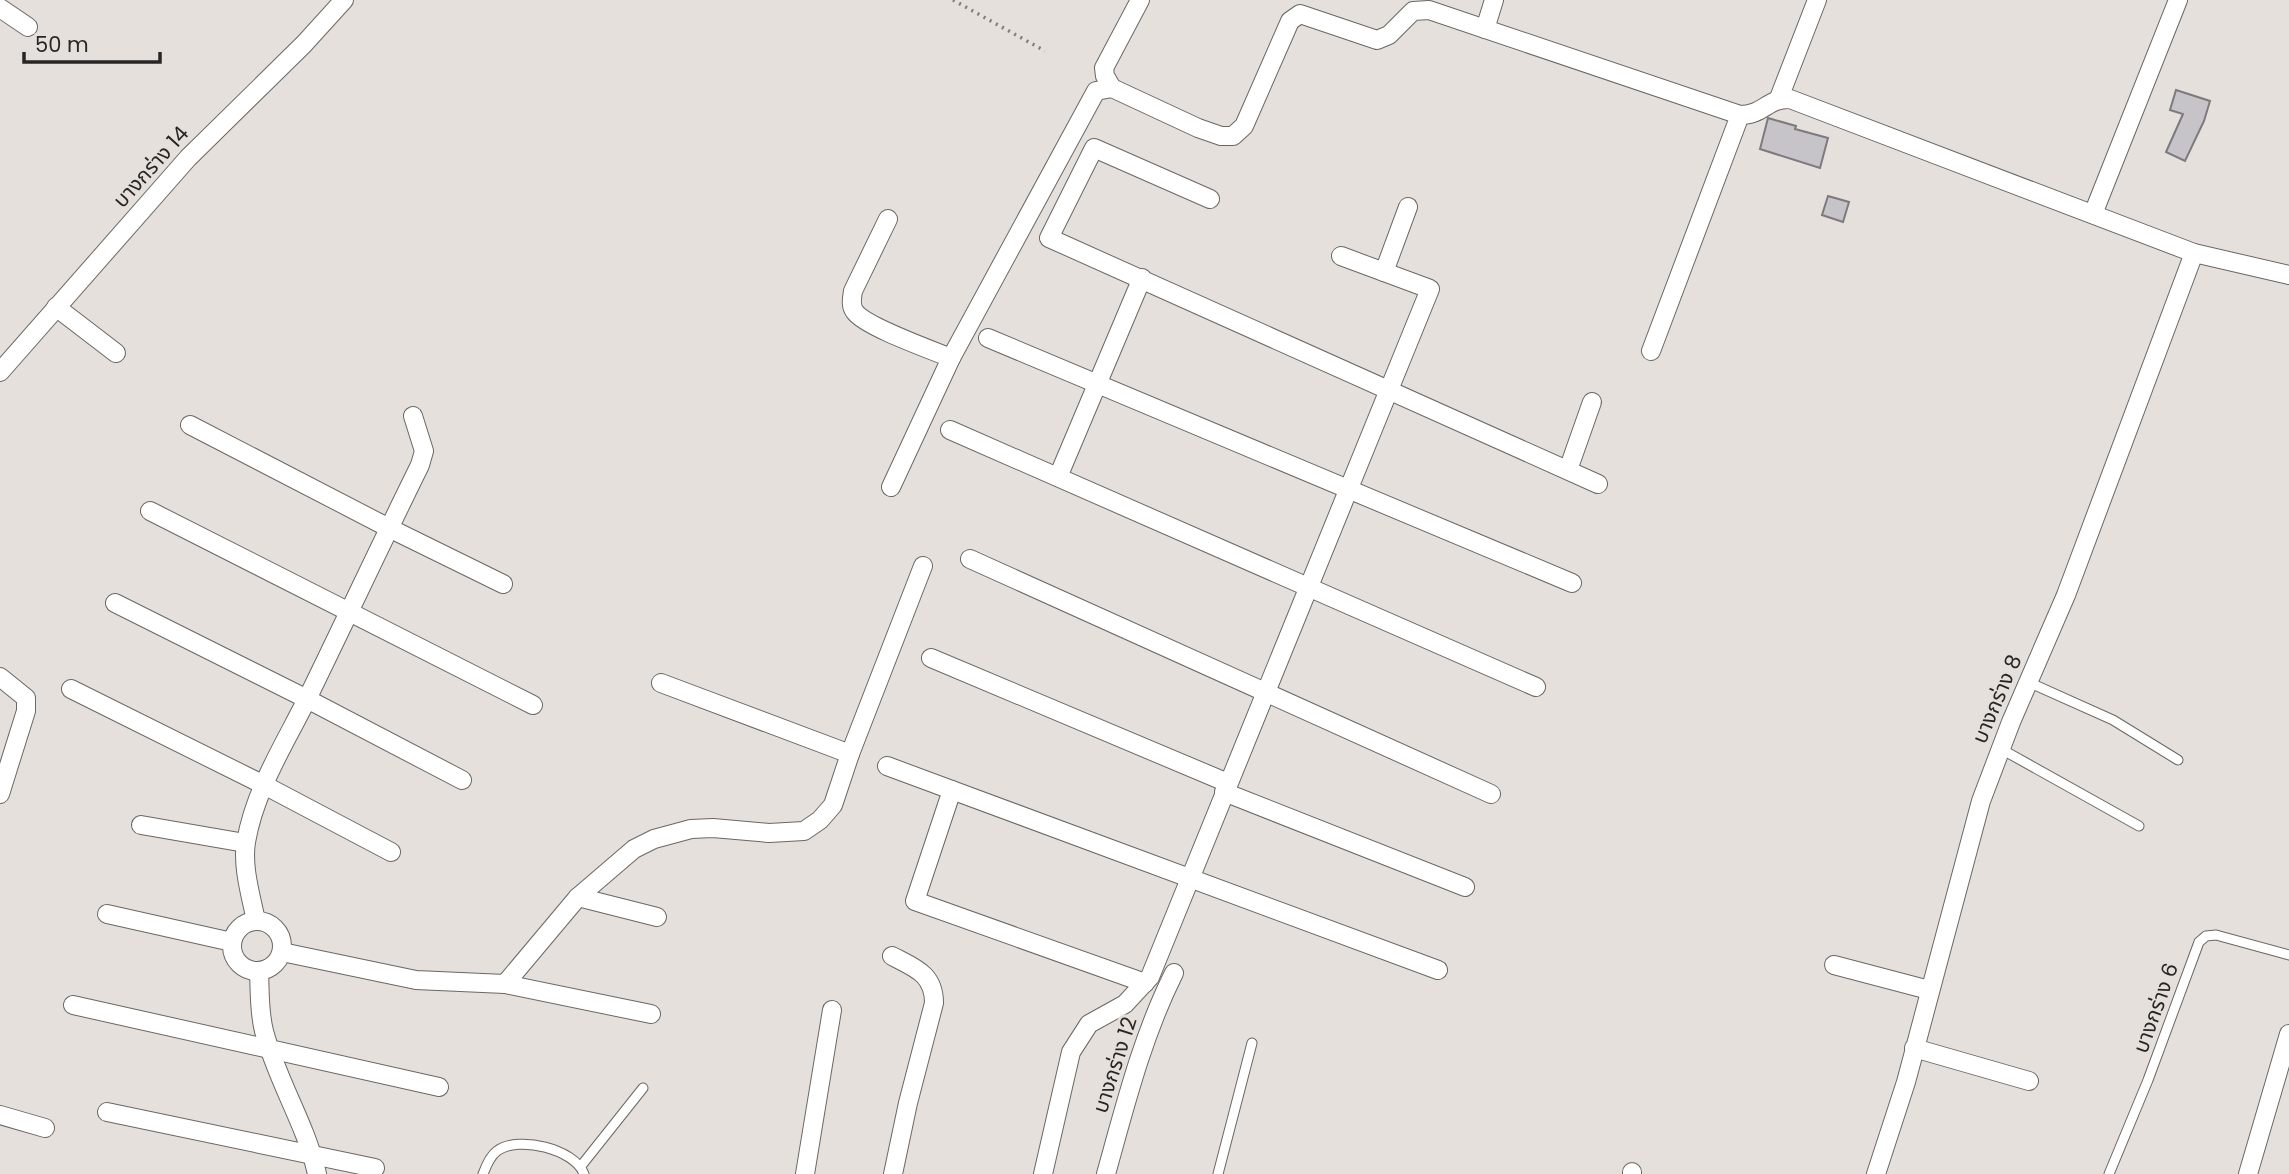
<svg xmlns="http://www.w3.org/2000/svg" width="2289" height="1174" font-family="Poppins,'Noto Sans Thai',sans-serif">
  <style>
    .building { fill: #c7c4c9; stroke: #7d7a7e; stroke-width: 2 }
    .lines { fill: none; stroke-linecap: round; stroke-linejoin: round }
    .service-casing { stroke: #6b6763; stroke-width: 11 }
    .minor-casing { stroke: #6b6763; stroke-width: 20 }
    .path { stroke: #7f7c79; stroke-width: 3.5; stroke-dasharray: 2 5; stroke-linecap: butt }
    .service { stroke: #fff; stroke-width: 9 }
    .minor { stroke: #fff; stroke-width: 18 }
    .labels { text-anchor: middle; stroke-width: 6; stroke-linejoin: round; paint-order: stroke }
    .street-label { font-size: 21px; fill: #282624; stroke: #e5e0dc }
  </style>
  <rect width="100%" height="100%" fill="#e5e0dc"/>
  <g class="building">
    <path d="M2176,90l34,11 -6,20 -19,40 -19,-9 17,-38 -13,-4z"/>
    <path d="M1768,118l28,8 -1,3 33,9 -8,30 -60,-19z"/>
    <path d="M1828,196l21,6 -6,20 -21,-7z"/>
  </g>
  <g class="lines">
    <defs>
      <g id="service">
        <path d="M2028,682l85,38 65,40"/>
        <path d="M2001,749l138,77"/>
        <path d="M581,1166l62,-78"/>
        <path d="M483,1174c3,-8 7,-18 14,-23 21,-16 78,-2 87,23"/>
        <path d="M1218,1174l34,-131"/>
        <path d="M2109,1174l39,-94 51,-138 7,-6 10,-1 73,20"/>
      </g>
      <g id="minor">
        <path d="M0,8l28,19"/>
        <path d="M1485,29l9,-29"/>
        <path d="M1112,88l-7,-12 -1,-8 36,-68"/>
        <path d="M1779,98l38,-98"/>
        <path d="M1210,199l-116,-51 -45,90 549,246"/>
        <path d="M2093,214l85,-214"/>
        <path d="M888,219l-35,72c-1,7 -3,15 2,21 11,15 77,38 96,46l-60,129"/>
        <path d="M1384,272l24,-65"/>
        <path d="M56,307l60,46"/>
        <path d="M988,338l584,245"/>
        <path d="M1651,351l89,-236"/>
        <path d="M951,358l145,-267 16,-3 86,40 23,8h12l11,-10 46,-105 10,-7 77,26 12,-5 24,-24 16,-1 311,105c24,0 27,-17 50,-16l404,154 95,22"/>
        <path d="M0,372l188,-214 116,-114 40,-44"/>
        <path d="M190,425l199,103 114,56"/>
        <path d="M950,430l586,257"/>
        <path d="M1568,470l24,-68"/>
        <path d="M1058,477l84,-199"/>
        <path d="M150,511l383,194"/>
        <path d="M970,559l521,235"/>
        <path d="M115,603l192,96 155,81"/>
        <path d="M931,658l297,125"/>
        <path d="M0,677l26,21v13l-26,83"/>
        <path d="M661,683l189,71"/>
        <path d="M71,689l193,96 127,67"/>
        <path d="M887,766l551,204"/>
        <path d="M952,790l-37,111 230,82"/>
        <path d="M1224,792l241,95"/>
        <path d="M141,825l104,18"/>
        <path d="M578,897l79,20"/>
        <path d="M107,914l125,28"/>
        <circle cx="257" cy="946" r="25"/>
        <path d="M256,921c-5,-25 -14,-54 -10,-79 9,-53 40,-100 63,-147 37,-76 73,-153 111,-230l4,-14 -11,-35"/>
        <path d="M282,952l134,28 89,4 73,-87 56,-48 20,-10 37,-10 22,-1 56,5 35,-2 16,-11 13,-15 17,-51 73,-188"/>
        <path d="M892,956c23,12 42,18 42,47l-26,100 -15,71"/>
        <path d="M1834,965l95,25"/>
        <path d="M259,972c1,20 0,40 5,59 13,50 42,93 53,143"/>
        <path d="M505,984l146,30"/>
        <path d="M73,1005l366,82"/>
        <path d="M1914,1048l115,33"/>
        <path d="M107,1112l268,56"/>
        <path d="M0,1115l45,13"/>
        <path d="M805,1174l27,-164"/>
        <path d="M1043,1174l28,-122 18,-28 36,-20 25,-27 280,-688 -89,-33"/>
        <path d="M1106,1174c19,-68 36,-137 68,-201"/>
        <path d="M1632,1174v-2"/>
        <path d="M1876,1174l30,-92 75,-281 30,-79 55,-127 128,-342"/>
        <path d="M2248,1174l41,-140"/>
      </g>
    </defs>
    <use href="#service" class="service-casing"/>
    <use href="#minor" class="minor-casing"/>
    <path class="path" d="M953,0l92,51"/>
    <use href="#service" class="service"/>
    <use href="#minor" class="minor"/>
  </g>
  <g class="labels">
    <g class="street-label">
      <text transform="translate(151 167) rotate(-48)" y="7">บางกร่าง 14</text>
      <text transform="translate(1997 699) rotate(-67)" y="7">บางกร่าง 8</text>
      <text transform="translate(2156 1008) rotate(-70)" y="7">บางกร่าง 6</text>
      <text transform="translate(1115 1065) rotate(-72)" y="7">บางกร่าง 12</text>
    </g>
  </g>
  <path d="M24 52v10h136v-10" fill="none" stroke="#282624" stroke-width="3.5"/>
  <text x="35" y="52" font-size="21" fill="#282624" stroke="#e5e0dc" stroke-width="5" paint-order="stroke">50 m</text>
</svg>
